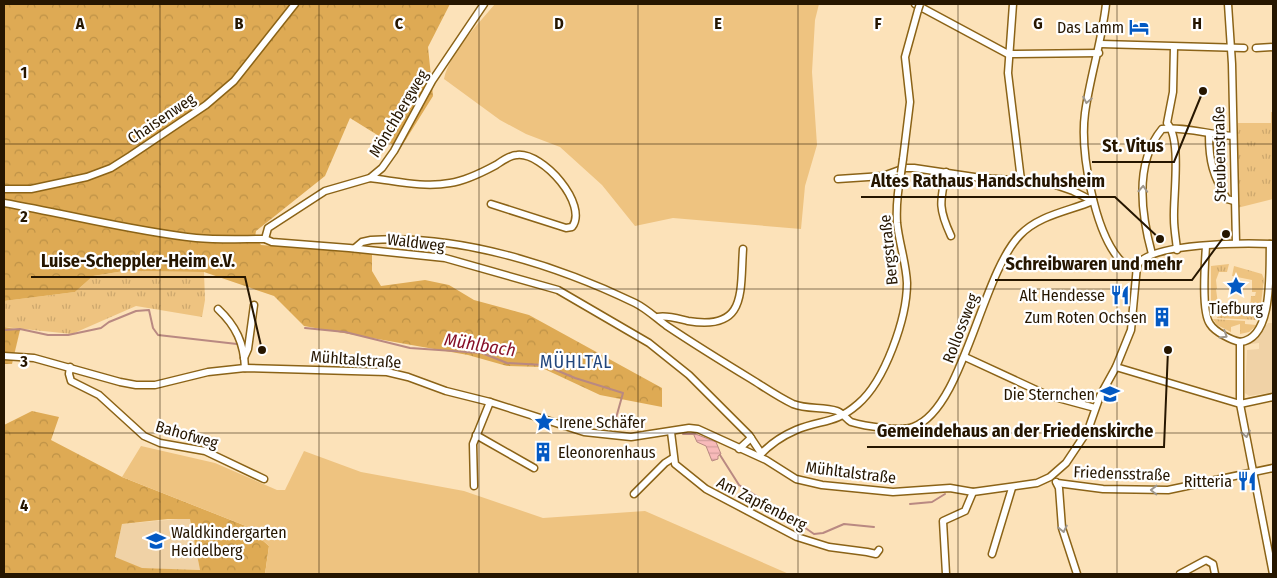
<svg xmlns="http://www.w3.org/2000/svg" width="1277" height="578" font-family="'Fira Sans Condensed',sans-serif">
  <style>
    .built { fill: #f0d2a6 }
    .grass { fill: url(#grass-tufts) }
    .forest { fill: url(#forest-crowns); fill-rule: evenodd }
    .garden { fill: #eec380 }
    .water { fill: url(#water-rules); stroke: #b98982 }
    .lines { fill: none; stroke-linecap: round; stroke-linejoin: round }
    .stream { stroke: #b98982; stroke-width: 2 }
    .street-casing { stroke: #8b6317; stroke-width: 9 }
    .street { stroke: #fff; stroke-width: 6 }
    .street-bridge-casing { stroke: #8b6317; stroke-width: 9; stroke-linecap: butt }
    .street-bridge { stroke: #fff; stroke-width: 6 }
    .oneway { stroke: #9d968c }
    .grid { fill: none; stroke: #261600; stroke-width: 1; stroke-opacity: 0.55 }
    .labels { text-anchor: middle; stroke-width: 4.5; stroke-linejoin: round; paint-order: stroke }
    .poi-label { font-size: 16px; fill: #261600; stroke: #fff; text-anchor: end }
    .street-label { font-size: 16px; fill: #261600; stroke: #fff }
    .water-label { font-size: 18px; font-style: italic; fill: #871128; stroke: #fff }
    .neighbourhood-label { font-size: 18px; letter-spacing: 1px; fill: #22467c; stroke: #fff }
    .grid-label { font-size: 16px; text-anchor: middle; font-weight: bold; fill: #261600; stroke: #fff; stroke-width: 4.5; stroke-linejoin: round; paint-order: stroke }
    .leader { fill: none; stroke: #261600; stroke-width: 2 }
    .callout-dot { fill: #261600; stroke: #fff; stroke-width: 2 }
    .callout-label { font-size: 18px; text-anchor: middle; font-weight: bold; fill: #261600; stroke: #fff; stroke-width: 4.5; stroke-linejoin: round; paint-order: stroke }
  </style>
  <defs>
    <pattern id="grass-tufts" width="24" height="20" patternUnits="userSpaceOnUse" patternTransform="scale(1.25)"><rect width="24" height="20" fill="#eec380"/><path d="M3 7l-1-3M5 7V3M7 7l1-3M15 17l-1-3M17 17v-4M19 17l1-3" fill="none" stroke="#cca76d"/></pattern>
    <pattern id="forest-crowns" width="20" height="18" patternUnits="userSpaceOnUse" patternTransform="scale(1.25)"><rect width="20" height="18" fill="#deaa54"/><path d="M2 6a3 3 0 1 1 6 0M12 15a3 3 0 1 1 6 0" fill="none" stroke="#be9247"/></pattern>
    <pattern id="water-rules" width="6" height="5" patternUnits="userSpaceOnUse" patternTransform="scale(1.25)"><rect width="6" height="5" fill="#f8baba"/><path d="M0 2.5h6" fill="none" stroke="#d49f9e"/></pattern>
  </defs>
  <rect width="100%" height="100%" fill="#fce2b9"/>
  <g class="built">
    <path d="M1268,323h5v69l-24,4 -4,-3 2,-43 12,-1v-6l-9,1z"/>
    <path d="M190,518l10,52 -59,-2 -26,-10 7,-34z"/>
  </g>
  <g class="grass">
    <path d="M1271,112h2v87l-36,9 1,-85h33z"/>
    <path d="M1229,264l-2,8h-8l-3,8 1,9h-1l2,15 -7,1v-39z"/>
    <path d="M1234,266l28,8 2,5 -5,41 -42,-2 4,-7 26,1 4,5 4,-3 -5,-5 1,-13h4l1,-4h-4v-12l-20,-4z"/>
    <path d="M124,271l80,1 1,28 -3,17 -66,-11 -64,28 -68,-7v-26l71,-9 18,-16z"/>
    <path d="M1213,319l32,2v3l12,1 -8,7 -9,2v-10l-9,3v5l-14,-7z"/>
  </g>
  <g class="forest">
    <path d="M4,4h446l-22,43 5,49 -33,53 -50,-31 -25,58 -69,55 -1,6 6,8 111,8v18l9,15 44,-6 24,5 25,15 55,15 133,73v19l-62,-12 -60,-28 -33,-1 -39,-11 -164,-29 -30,-30 -70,-24 -80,-1 -31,5 -18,16 -71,9z"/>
    <path d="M4,327l16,3 -8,34h-8z"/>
    <path d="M32,411l27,6 -8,23 71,37 124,49 23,20 -4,28h-261v-149zM168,519h22l10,51 -58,-2 -27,-11 7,-33z"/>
  </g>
  <g class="garden">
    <path d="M495,4h324l-4,16 -3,52 5,73 -12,41 -4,43 -128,-11 -38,8 -33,-41 -42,-38 -34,-13 -26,-14 -56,-41c5,-25 34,-55 51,-75z"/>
    <path d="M141,446l74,17 62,27h8l19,-39 57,21 103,19 79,27 102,-7 144,63h-524l4,-28 -23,-20 -124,-49z"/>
  </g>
  <path class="water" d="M693,433l23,9 5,12 -3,2v3l-6,2 -6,-15 -9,-4z"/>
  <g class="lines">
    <g class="stream">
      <path d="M305,328l40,4 65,16 72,5 25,10 37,2 31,13 48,15 -7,25"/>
      <path d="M4,330l16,-1 28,6h20l33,-7 8,-6 27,-11 13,-1 4,18 5,7 79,9"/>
      <path d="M683,434h12"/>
      <path d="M720,455l19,30 19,12 11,16 22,5 23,16 9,-1 21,-9 30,3"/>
      <path d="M910,504l22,-2 13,-8"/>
    </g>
    <defs>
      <g id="street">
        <path d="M915,4l93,50 91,-1"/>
        <path d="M1013,4l-5,69 13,107"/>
        <path d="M1106,4c-4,37 -16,72 -21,109 -5,38 9,118 35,147l3,3 14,3"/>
        <path d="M1228,4l4,60 4,179"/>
        <path d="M1101,44l143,4"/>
        <path d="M1174,47l-1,45 -6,31c15,16 6,73 7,96 0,10 2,20 3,31"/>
        <path d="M1256,48l17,-1"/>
        <path d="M1209,135c0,26 4,41 18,64l7,2"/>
        <path d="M903,159l7,-57 -5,-45 13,-47"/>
        <path d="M946,172c-6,30 -8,36 5,64"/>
        <path d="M370,178c26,3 54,10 80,5 15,-2 33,-11 46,-18 6,-4 14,-10 21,-10 26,-3 72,50 55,72l-6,1 -75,-24"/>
        <path d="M838,179l45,-3 22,-8h9l67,10 66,4 26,9 20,10"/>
        <path d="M4,189h27l56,-12 24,-9 19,-12 76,-51 28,-24 61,-77"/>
        <path d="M4,203c64,11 127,28 192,35 23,2 46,1 69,1l7,3 77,6 96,10 113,32 91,53 40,32 60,60 12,18"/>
        <path d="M265,239l3,-11 57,-37 45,-13 12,-10 12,-17 38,-70 52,-77"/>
        <path d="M1206,246c-1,16 -5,66 4,78 5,8 21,16 30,18 34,-3 29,-72 30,-98"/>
        <path d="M355,248l7,-6 9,-2c88,-6 185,25 264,63 12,6 21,15 32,23 27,18 56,36 84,53 13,8 27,18 42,25 15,6 30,2 44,7 6,2 9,8 14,11 13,4 50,10 62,5 50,-17 68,-152 107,-192 19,-20 49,-24 73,-34"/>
        <path d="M1152,254c-11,-40 -18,-91 10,-125 20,-3 49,6 71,7"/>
        <path d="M218,309c18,17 26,34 27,59"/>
        <path d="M658,317c9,-2 21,2 30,4 59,10 52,-28 55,-72"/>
        <path d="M1240,342v62l33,170"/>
        <path d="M4,356l30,2 86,24 16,3h19l53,-13 37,-4 142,4 21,5 38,14 44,11 94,30 47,5 58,-9 9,1 68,31 30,19 26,6 71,7 57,-4 23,4 64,-9 13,-6 16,-14 22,-33 12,-34 16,-29 15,-37 6,-64c10,-24 112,-23 136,-22"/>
        <path d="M965,357l82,38 48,13"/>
        <path d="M244,358l4,-9 6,-44"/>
        <path d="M70,367l-1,7 2,7 28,14 45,41 16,7 45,8 59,28"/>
        <path d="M1116,367l124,37 33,-7"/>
        <path d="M671,432l4,32 31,25 91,48 32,10 38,5 9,2 3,-4"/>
        <path d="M476,435l58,33"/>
        <path d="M739,449l12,-11"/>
        <path d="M759,456c10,-11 23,-20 37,-26 26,-11 38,-5 62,-26 27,-23 49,-86 49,-121 -1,-21 -8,-40 -10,-60 -1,-17 1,-34 4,-50"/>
        <path d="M1056,482l3,6 3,40 15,46"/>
        <path d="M1057,483l46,6 65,1 105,-22"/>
        <path d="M474,486l-1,-42 17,-42"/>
        <path d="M634,494l31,-31 8,-5"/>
        <path d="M992,554l20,-66"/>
        <path d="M946,574l-3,-53 22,-10 8,-19"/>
        <path d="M1180,574l26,-14 7,4 2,10"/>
      </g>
    </defs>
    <use href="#street" class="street-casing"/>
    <use href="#street" class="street"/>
    <defs>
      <g id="street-bridge">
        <path d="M918,10l2,-6"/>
        <path d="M901,173l2,-14"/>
      </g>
    </defs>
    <use href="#street-bridge" class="street-bridge-casing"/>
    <use href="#street-bridge" class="street-bridge"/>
  </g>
  <defs><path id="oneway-chevron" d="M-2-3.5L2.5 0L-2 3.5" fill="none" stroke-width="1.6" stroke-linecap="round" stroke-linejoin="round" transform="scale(1.25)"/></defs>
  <g class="oneway">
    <use href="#oneway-chevron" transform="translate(1087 100) rotate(101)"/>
    <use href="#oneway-chevron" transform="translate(1143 189) rotate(-87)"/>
    <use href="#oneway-chevron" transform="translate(1224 335) rotate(32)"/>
    <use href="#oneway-chevron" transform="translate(1246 434) rotate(79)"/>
    <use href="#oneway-chevron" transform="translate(1154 490) rotate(-179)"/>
    <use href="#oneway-chevron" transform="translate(1063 529) rotate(78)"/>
  </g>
  <path class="grid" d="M160,4v570M319,4v570M479,4v570M638,4v570M798,4v570M958,4v570M1117,4v570M4,144h1269M4,289h1269M4,433h1269"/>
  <defs>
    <symbol id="hotel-bare" viewBox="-9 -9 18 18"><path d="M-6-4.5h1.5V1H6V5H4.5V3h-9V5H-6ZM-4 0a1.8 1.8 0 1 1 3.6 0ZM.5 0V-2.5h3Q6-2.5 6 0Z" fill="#0359c3" stroke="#fff" stroke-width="2.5" paint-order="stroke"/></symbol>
    <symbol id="sight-bare" viewBox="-9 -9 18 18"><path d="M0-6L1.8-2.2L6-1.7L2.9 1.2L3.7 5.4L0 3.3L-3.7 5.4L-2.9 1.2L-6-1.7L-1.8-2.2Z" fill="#0359c3" stroke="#fff" stroke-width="2.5" paint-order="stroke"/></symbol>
    <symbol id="restaurant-bare" viewBox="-9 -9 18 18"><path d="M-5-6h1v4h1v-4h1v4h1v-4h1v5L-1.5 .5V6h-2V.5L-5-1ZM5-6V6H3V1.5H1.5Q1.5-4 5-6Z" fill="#0359c3" stroke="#fff" stroke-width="2.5" paint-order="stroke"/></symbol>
    <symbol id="building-bare" viewBox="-9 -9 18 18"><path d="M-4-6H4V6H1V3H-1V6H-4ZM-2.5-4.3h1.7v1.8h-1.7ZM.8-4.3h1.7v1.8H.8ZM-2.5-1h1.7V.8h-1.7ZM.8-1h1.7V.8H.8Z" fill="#0359c3" stroke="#fff" stroke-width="2.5" paint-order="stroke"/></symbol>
    <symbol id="school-bare" viewBox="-9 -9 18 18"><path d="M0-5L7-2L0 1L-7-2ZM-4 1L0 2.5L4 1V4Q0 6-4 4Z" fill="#0359c3" stroke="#fff" stroke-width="2.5" paint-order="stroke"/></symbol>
  </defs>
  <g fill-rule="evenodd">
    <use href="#hotel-bare" x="1125" y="13" width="28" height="28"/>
    <use href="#sight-bare" x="1222" y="272" width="28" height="28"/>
    <use href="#restaurant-bare" x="1106" y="281" width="28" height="28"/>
    <use href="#building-bare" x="1148" y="303" width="28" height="28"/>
    <use href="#school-bare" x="1096" y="380" width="28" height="28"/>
    <use href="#sight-bare" x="530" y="408" width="28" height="28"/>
    <use href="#building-bare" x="529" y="438" width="28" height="28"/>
    <use href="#restaurant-bare" x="1233" y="467" width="28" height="28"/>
    <use href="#school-bare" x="142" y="527" width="28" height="28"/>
  </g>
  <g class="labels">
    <g class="poi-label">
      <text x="1124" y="33">Das Lamm</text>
      <text x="1105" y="301">Alt Hendesse</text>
      <text x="1236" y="314" text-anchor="middle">Tiefburg</text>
      <text x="1147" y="323">Zum Roten Ochsen</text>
      <text x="1095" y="400">Die Sternchen</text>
      <text x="559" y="428" text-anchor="start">Irene Schäfer</text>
      <text x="558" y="458" text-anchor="start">Eleonorenhaus</text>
      <text x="1232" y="487">Ritteria</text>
      <text x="171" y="538" text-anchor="start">Waldkindergarten<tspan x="171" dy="18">Heidelberg</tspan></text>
    </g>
    <g class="street-label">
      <text transform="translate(398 113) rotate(-59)" y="6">Mönchbergweg</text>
      <text transform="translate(161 118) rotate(-34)" y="6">Chaisenweg</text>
      <text transform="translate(1219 154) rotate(-91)" y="6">Steubenstraße</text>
      <text transform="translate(416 242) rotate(7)" y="6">Waldweg</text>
      <text transform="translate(888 250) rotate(-96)" y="6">Bergstraße</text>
      <text transform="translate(960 328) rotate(-69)" y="6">Rollossweg</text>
      <text transform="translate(356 359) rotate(4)" y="6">Mühltalstraße</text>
      <text transform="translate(187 434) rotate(16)" y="6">Bahofweg</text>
      <text transform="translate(851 472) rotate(7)" y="6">Mühltalstraße</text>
      <text transform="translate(1122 473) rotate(2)" y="6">Friedensstraße</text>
      <text transform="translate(762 503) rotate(27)" y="6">Am Zapfenberg</text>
    </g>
    <g class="water-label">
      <text transform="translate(480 345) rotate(9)" y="6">Mühlbach</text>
    </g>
    <g class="neighbourhood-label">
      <text x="576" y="368">MÜHLTAL</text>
    </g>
  </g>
  <g class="grid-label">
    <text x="80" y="29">A</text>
    <text x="239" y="29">B</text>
    <text x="399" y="29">C</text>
    <text x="559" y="29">D</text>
    <text x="718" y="29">E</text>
    <text x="878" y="29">F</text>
    <text x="1038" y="29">G</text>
    <text x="1197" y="29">H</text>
    <text x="24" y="78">1</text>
    <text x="24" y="222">2</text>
    <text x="24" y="367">3</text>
    <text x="24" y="511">4</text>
  </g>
  <path class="leader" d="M1203 91L1174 162H1092M1160 239L1115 197H861M262 350L245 277H31M1226 234L1192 280H995M1168 350L1164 447H867"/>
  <g class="callout-dot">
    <circle cx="1203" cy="91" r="5"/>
    <circle cx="1160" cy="239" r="5"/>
    <circle cx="262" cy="350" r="5"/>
    <circle cx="1226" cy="234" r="5"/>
    <circle cx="1168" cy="350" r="5"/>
  </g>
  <g class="callout-label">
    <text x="1133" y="152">St. Vitus</text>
    <text x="988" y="187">Altes Rathaus Handschuhsheim</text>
    <text x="138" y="267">Luise-Scheppler-Heim e.V.</text>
    <text x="1094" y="270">Schreibwaren und mehr</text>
    <text x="1015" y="437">Gemeindehaus an der Friedenskirche</text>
  </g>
  <rect width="1277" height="578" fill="none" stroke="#261600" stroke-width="10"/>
</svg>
